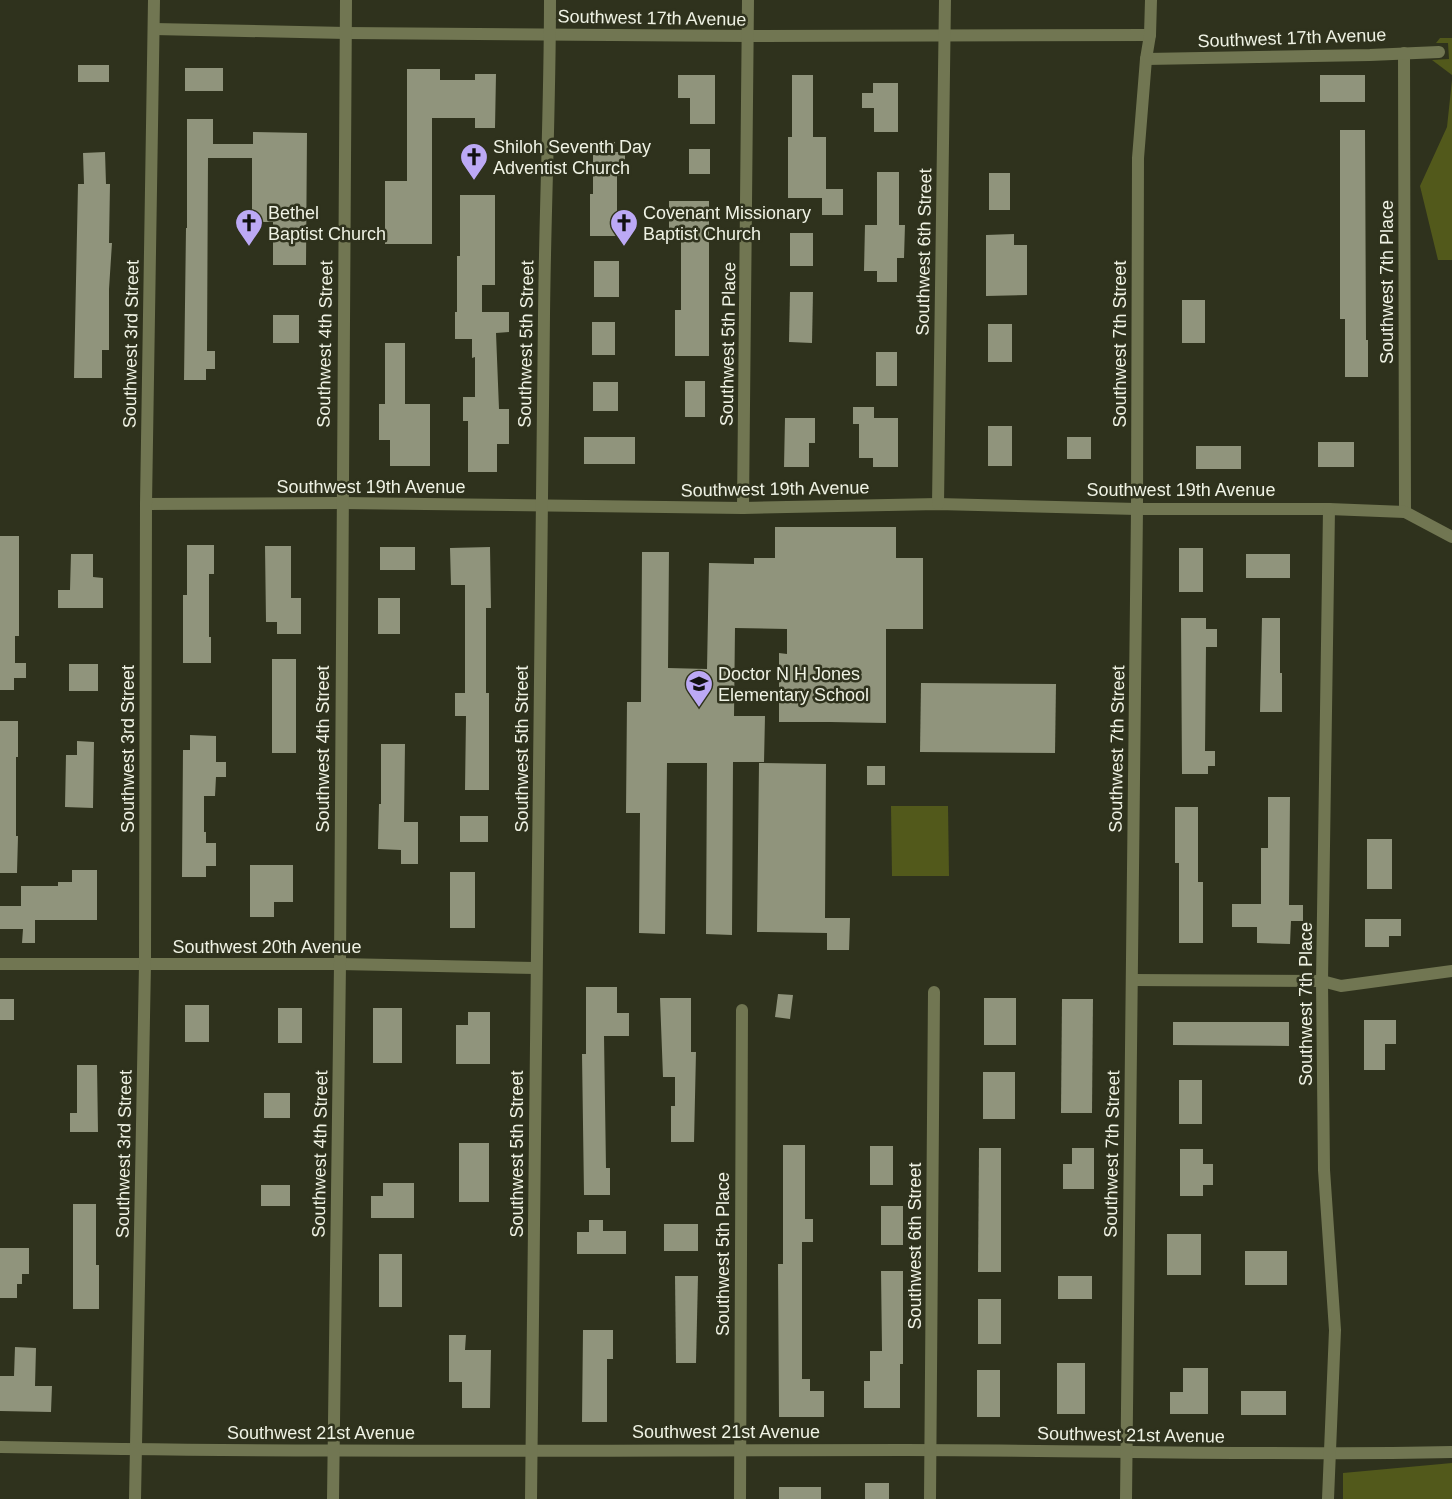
<svg xmlns="http://www.w3.org/2000/svg" width="1452" height="1499" font-family="Helvetica,sans-serif">
  <style>
    .green { fill: #52591b }
    .building { fill: #90947c }
    .lines { fill: none; stroke-linecap: round; stroke-linejoin: round }
    .street { stroke: #717652; stroke-width: 12 }
    .labels { text-anchor: middle; stroke-width: 5; stroke-linejoin: round; paint-order: stroke }
    .street-label { font-size: 18px; fill: #eff2e4; stroke: #2f321d }
    .poi-label { font-size: 18px; fill: #eff2e4; stroke: #2f321d; text-anchor: start }
  </style>
  <rect width="100%" height="100%" fill="#2f321d"/>
  <g class="green">
    <path d="M1440,38h12v37l-20,-15 17,-1 -1,-16h-12z"/>
    <path d="M1452,80v180h-14l-18,-74 27,-59z"/>
    <path d="M891,806h57l1,70h-57z"/>
    <path d="M1452,1463v36h-109v-26z"/>
  </g>
  <g class="building">
    <rect x="78" y="65" width="31" height="17"/>
    <rect x="185" y="68" width="38" height="23"/>
    <path d="M407,69h33v11h35v-6h21l-1,54h-20v-10h-43v126h-47v-63h22z"/>
    <path d="M678,75h37v49h-25v-26h-12z"/>
    <path d="M792,75h21v62h13v52h17v26h-21v-17h-34v-61h4z"/>
    <rect x="1320" y="75" width="45" height="27"/>
    <path d="M873,83h25v49h-24v-24h-12v-15h11z"/>
    <path d="M187,119h26v25h40v-12l54,1 -1,132h-33v-43h-21v-64h-44l-1,193h8v18h-9v11h-22l2,-152h1z"/>
    <path d="M1340,130h25l1,210h2v37h-23v-58h-5z"/>
    <path d="M593,142h22v10h10v24h-8v60h-27v-42h3z"/>
    <rect x="689" y="149" width="21" height="25"/>
    <path d="M105,152l1,32h4l-1,59h3l-3,46v61h-7v28h-28l4,-194h6l-1,-31z"/>
    <path d="M877,172h22v53h6l-1,33h-7v24h-20v-11h-13l1,-46h12z"/>
    <rect x="989" y="173" width="21" height="37"/>
    <path d="M460,195h35v90h-13v27h27v20l-13,1 3,76h10v35h-12v28h-29v-51h-5v-24h12v-40l-3,1v-19h-17v-27h2v-56h3z"/>
    <path d="M669,201h40v155h-34v-46h6v-71h-12z"/>
    <rect x="790" y="233" width="23" height="33"/>
    <path d="M1014,234v11h13v50l-41,1v-61z"/>
    <rect x="594" y="261" width="25" height="36"/>
    <path d="M790,292h23l-1,51 -23,-1z"/>
    <rect x="1182" y="300" width="23" height="43"/>
    <rect x="273" y="315" width="26" height="28"/>
    <rect x="592" y="322" width="23" height="33"/>
    <rect x="988" y="324" width="24" height="38"/>
    <path d="M385,343h20v61h25v62h-40v-26h-11v-36h6z"/>
    <rect x="876" y="352" width="21" height="34"/>
    <rect x="685" y="381" width="20" height="36"/>
    <rect x="593" y="382" width="25" height="29"/>
    <path d="M853,407h21v11h24v49h-25v-9h-14v-34h-6z"/>
    <path d="M785,418h30v25h-6v24h-25z"/>
    <rect x="988" y="426" width="24" height="40"/>
    <rect x="584" y="437" width="51" height="27"/>
    <rect x="1067" y="437" width="24" height="22"/>
    <rect x="1318" y="442" width="36" height="25"/>
    <rect x="1196" y="446" width="45" height="23"/>
    <path d="M775,527h121v31h27v71h-37v94l-56,-1h-51v-69l8,1v-25l-52,-1 -1,88h31l-1,46h-31l-1,173 -26,-1 1,-171h-40l-2,171 -26,-1 1,-120h-14l1,-111h14l1,-150h27l-1,116 39,1 2,-106 45,1v-6h21z"/>
    <path d="M0,536h19v100h-4v27h11v15h-12v12h-14z"/>
    <path d="M187,545h27v29h-5v63h2v26h-28v-68h4z"/>
    <path d="M265,546h26v52h10v36h-24v-12h-11z"/>
    <rect x="380" y="547" width="35" height="23"/>
    <path d="M490,547l1,61h-5v85h3v97h-24l1,-74h-11v-23h10v-108h-14l-1,-37z"/>
    <rect x="1179" y="548" width="24" height="44"/>
    <path d="M71,554h22v23l10,1v30h-45v-18h12z"/>
    <rect x="1246" y="554" width="44" height="24"/>
    <rect x="378" y="598" width="22" height="36"/>
    <path d="M1181,618h25v11h11v18h-11l-1,104h10v15h-7v8h-26z"/>
    <path d="M1262,618h18v55h2v39h-22z"/>
    <rect x="272" y="659" width="24" height="94"/>
    <rect x="69" y="664" width="29" height="27"/>
    <path d="M921,683l135,1 -1,69 -135,-1z"/>
    <path d="M0,721h18v36h-2v79h2l-1,37h-17z"/>
    <path d="M190,735l26,1v26h10v15h-10l-1,19h-11v36h2v11h10v23h-10v11h-24l1,-127h7z"/>
    <path d="M77,741l17,1 -1,66 -28,-1 1,-52h11z"/>
    <path d="M381,744h24l-1,78h14v42h-17v-14l-23,-1 1,-45h2z"/>
    <path d="M759,763l67,1 -1,154h25l-1,32h-22v-17l-70,-1z"/>
    <rect x="867" y="766" width="18" height="19"/>
    <path d="M1268,797h22l-1,108h14v16h-12l-1,23 -33,-1v-16h-25v-23h29v-56h7z"/>
    <path d="M1175,807h23v75h5v61h-24v-80h-4z"/>
    <rect x="460" y="816" width="28" height="26"/>
    <rect x="1367" y="839" width="25" height="50"/>
    <path d="M250,865h43v37h-19v15h-24z"/>
    <path d="M72,870h25v50h-62v23h-13l1,-14h-23v-23h21v-20h37v-4h14z"/>
    <rect x="450" y="872" width="25" height="56"/>
    <path d="M1365,919h36v17h-12v11h-24z"/>
    <path d="M586,987h31v26h12v23h-25l2,132h4v27h-26l-2,-141h4z"/>
    <path d="M778,994l15,1 -3,24 -15,-2z"/>
    <path d="M660,998h31v54h5l-2,90h-23v-36h4v-29h-12z"/>
    <rect x="984" y="998" width="32" height="47"/>
    <rect x="0" y="999" width="14" height="21"/>
    <path d="M1062,999h31l-1,114h-31z"/>
    <rect x="185" y="1005" width="24" height="37"/>
    <rect x="278" y="1008" width="24" height="35"/>
    <rect x="373" y="1008" width="29" height="55"/>
    <path d="M468,1012h22v52h-34v-39h12z"/>
    <path d="M1364,1020h32v24h-11v26h-21z"/>
    <path d="M1173,1022h116v24l-116,-1z"/>
    <path d="M77,1065h20l1,67h-28v-19h7z"/>
    <rect x="983" y="1072" width="32" height="47"/>
    <rect x="1179" y="1080" width="23" height="44"/>
    <rect x="264" y="1093" width="26" height="25"/>
    <rect x="459" y="1143" width="30" height="59"/>
    <path d="M783,1145h22v74h8v23h-11v137h8v12h14v26h-45l-1,-153h5z"/>
    <rect x="870" y="1146" width="23" height="39"/>
    <path d="M979,1148h22v124h-23z"/>
    <path d="M1072,1148h22v41h-31v-25h9z"/>
    <path d="M1180,1149h23v15h10v21h-10v11h-23z"/>
    <path d="M383,1183h31v35h-43v-22h12z"/>
    <rect x="261" y="1185" width="29" height="21"/>
    <path d="M73,1204h23v61h3v44h-26z"/>
    <rect x="881" y="1206" width="22" height="39"/>
    <path d="M589,1220h14v11h23v23h-49v-22h12z"/>
    <rect x="664" y="1224" width="34" height="27"/>
    <rect x="1167" y="1234" width="34" height="41"/>
    <path d="M0,1248h29v26h-7v10h-5v14h-17z"/>
    <rect x="1245" y="1251" width="42" height="34"/>
    <rect x="379" y="1254" width="23" height="53"/>
    <path d="M881,1271h22v93h-3v44h-36v-27h6v-30h12z"/>
    <path d="M675,1276h23l-2,87h-20z"/>
    <rect x="1058" y="1276" width="34" height="23"/>
    <rect x="978" y="1299" width="23" height="45"/>
    <path d="M583,1330h30v29h-6v63h-25z"/>
    <path d="M449,1335h17l-1,15h26l-1,58h-28v-26h-13z"/>
    <path d="M15,1347l21,1 -1,38h17l-1,26 -51,-1v-35h14z"/>
    <rect x="1057" y="1363" width="28" height="51"/>
    <path d="M1183,1368h25v46h-38v-22h13z"/>
    <rect x="977" y="1370" width="23" height="47"/>
    <rect x="1241" y="1391" width="45" height="24"/>
    <rect x="865" y="1483" width="24" height="16"/>
    <rect x="779" y="1487" width="42" height="12"/>
  </g>
  <g class="lines">
    <g class="street">
      <path d="M154,29l192,4 403,3 401,-1"/>
      <path d="M1404,53l1,459"/>
      <path d="M1146,59l224,-4 69,-3"/>
      <path d="M146,504l195,-1 402,5 195,-4 199,5h192l76,3 47,25"/>
      <path d="M938,504l7,-504"/>
      <path d="M743,508l5,-508"/>
      <path d="M0,964h340l195,4"/>
      <path d="M1132,980l190,1 19,5 111,-15"/>
      <path d="M0,1447c301,6 603,3 905,3 182,0 365,6 547,2"/>
      <path d="M135,1499l10,-535 1,-460 8,-504"/>
      <path d="M333,1499l7,-535 6,-964"/>
      <path d="M531,1499c2,-394 9,-788 13,-1183 1,-105 6,-211 6,-316"/>
      <path d="M740,1499l2,-489"/>
      <path d="M930,1499l4,-507"/>
      <path d="M1126,1499l11,-990 1,-351 8,-99 4,-24 1,-35"/>
      <path d="M1328,1499l7,-169 -11,-160 -2,-189 7,-472"/>
    </g>
  </g>
  <defs>
    <symbol id="church-pin" viewBox="-11 -11 22 30"><path d="M0 17L-7.5 6A9.5 9.5 0 1 1 7.5 6Z" fill="#bca9f5" stroke="#2f321d"/><path d="M-1.2-6h2.4v3.5h3.3v2.4h-3.3V6h-2.4V-.1h-3.3v-2.4h3.3Z" fill="#111"/></symbol>
    <symbol id="school-pin" viewBox="-11 -11 22 30"><path d="M0 17L-7.5 6A9.5 9.5 0 1 1 7.5 6Z" fill="#bca9f5" stroke="#2f321d"/><path d="M0-5L7-2L0 1L-7-2ZM-4 1L0 2.5L4 1V4Q0 6-4 4Z" fill="#111"/></symbol>
  </defs>
  <g fill-rule="evenodd">
    <use href="#church-pin" x="458" y="141" width="32" height="43"/>
    <use href="#church-pin" x="233" y="207" width="32" height="43"/>
    <use href="#church-pin" x="608" y="207" width="32" height="43"/>
    <use href="#school-pin" x="683" y="668" width="32" height="43"/>
  </g>
  <g class="labels">
    <g class="street-label">
      <text transform="translate(652 18) rotate(1)" y="6">Southwest 17th Avenue</text>
      <text transform="translate(1292 38) rotate(-2)" y="6">Southwest 17th Avenue</text>
      <text transform="translate(924 252) rotate(-89)" y="6">Southwest 6th Street</text>
      <text transform="translate(1387 282) rotate(-90)" y="6">Southwest 7th Place</text>
      <text transform="translate(131 344) rotate(-89)" y="6">Southwest 3rd Street</text>
      <text transform="translate(325 344) rotate(-89)" y="6">Southwest 4th Street</text>
      <text transform="translate(526 344) rotate(-89)" y="6">Southwest 5th Street</text>
      <text transform="translate(728 344) rotate(-89)" y="6">Southwest 5th Place</text>
      <text transform="translate(1120 344) rotate(-90)" y="6">Southwest 7th Street</text>
      <text x="371" y="493">Southwest 19th Avenue</text>
      <text transform="translate(775 489) rotate(-1)" y="6">Southwest 19th Avenue</text>
      <text x="1181" y="496">Southwest 19th Avenue</text>
      <text transform="translate(128 749) rotate(-90)" y="6">Southwest 3rd Street</text>
      <text transform="translate(323 749) rotate(-90)" y="6">Southwest 4th Street</text>
      <text transform="translate(522 749) rotate(-90)" y="6">Southwest 5th Street</text>
      <text transform="translate(1117 749) rotate(-89)" y="6">Southwest 7th Street</text>
      <text x="267" y="953">Southwest 20th Avenue</text>
      <text transform="translate(1306 1004) rotate(-90)" y="6">Southwest 7th Place</text>
      <text transform="translate(124 1154) rotate(-89)" y="6">Southwest 3rd Street</text>
      <text transform="translate(320 1154) rotate(-89)" y="6">Southwest 4th Street</text>
      <text transform="translate(517 1154) rotate(-90)" y="6">Southwest 5th Street</text>
      <text transform="translate(1112 1154) rotate(-89)" y="6">Southwest 7th Street</text>
      <text transform="translate(915 1246) rotate(-90)" y="6">Southwest 6th Street</text>
      <text transform="translate(723 1254) rotate(-90)" y="6">Southwest 5th Place</text>
      <text x="726" y="1438">Southwest 21st Avenue</text>
      <text x="321" y="1439">Southwest 21st Avenue</text>
      <text transform="translate(1131 1435) rotate(1)" y="6">Southwest 21st Avenue</text>
    </g>
    <g class="poi-label">
      <text x="493" y="153">Shiloh Seventh Day<tspan x="493" dy="21">Adventist Church</tspan></text>
      <text x="268" y="219">Bethel<tspan x="268" dy="21">Baptist Church</tspan></text>
      <text x="643" y="219">Covenant Missionary<tspan x="643" dy="21">Baptist Church</tspan></text>
      <text x="718" y="680">Doctor N H Jones<tspan x="718" dy="21">Elementary School</tspan></text>
    </g>
  </g>
</svg>
